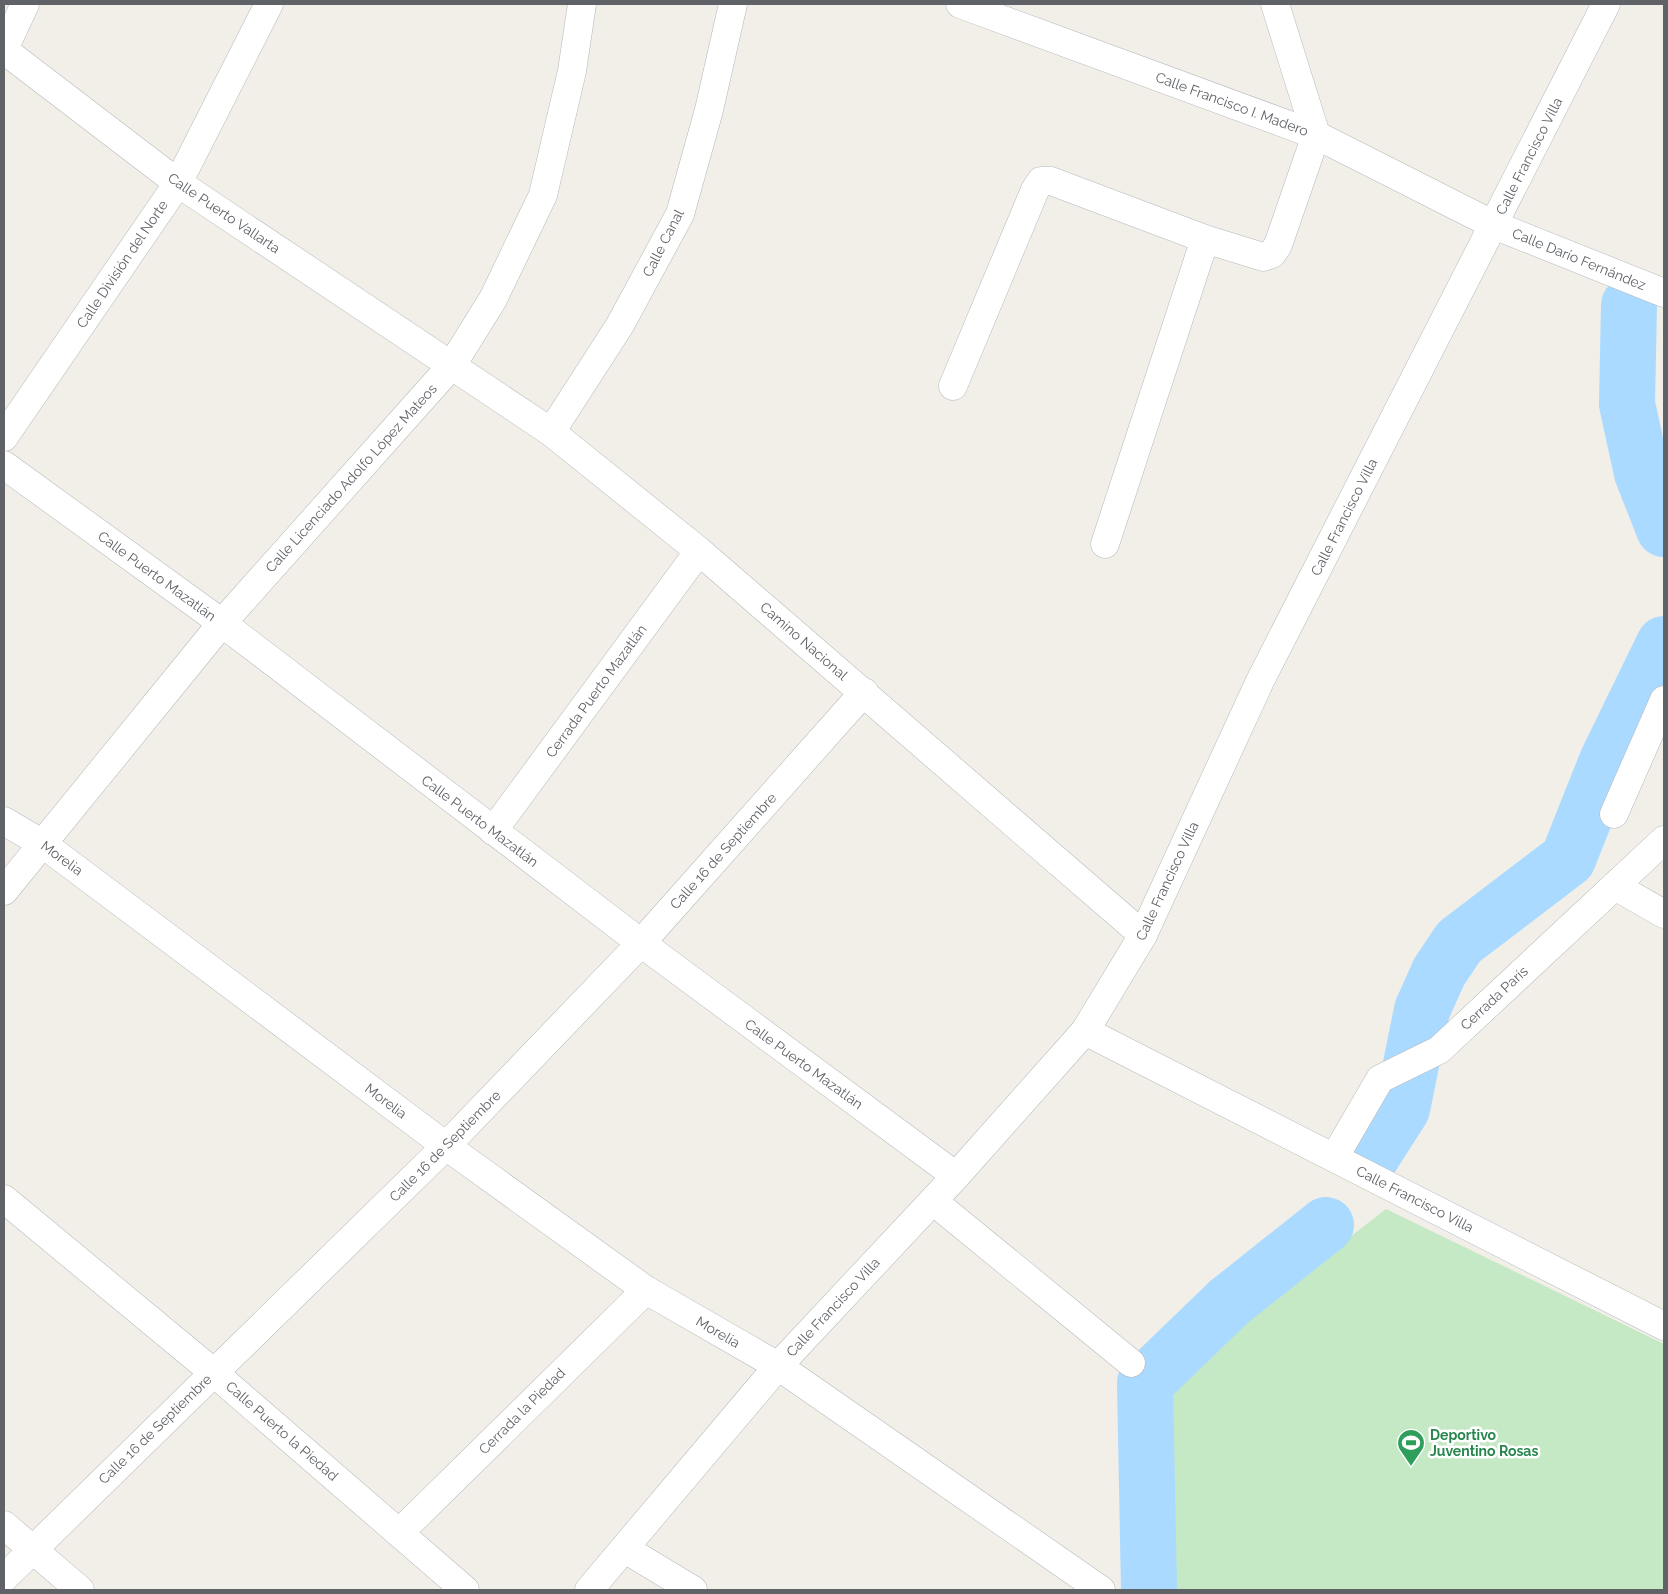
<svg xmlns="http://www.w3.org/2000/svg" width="1668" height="1594" font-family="Raleway,sans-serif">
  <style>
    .green { fill: #c5e8c5 }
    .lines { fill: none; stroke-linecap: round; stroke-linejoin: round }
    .river { stroke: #aadaff; stroke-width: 56 }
    .street-casing { stroke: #b5b8bc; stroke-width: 29 }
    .secondary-casing { stroke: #b6babf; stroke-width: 29 }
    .street { stroke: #fff; stroke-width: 28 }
    .secondary { stroke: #fff; stroke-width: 28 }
    .labels { text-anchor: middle; stroke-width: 5; stroke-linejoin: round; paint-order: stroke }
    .street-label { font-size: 14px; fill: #5f6368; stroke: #fff }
    .leisure-label { font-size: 14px; font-weight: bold; fill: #27864d; stroke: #fff; text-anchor: start }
  </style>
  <rect width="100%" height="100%" fill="#f1efe8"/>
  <path class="green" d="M1386,1209l278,135v246h-501l-6,-40 3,-165z"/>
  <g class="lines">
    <g class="river">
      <path d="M1629,305l-2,99 15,69 22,56"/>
      <path d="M1372,1156l30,-47 20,-99 17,-38 20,-30 109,-83 39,-98 57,-117"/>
      <path d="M1149,1590l-4,-207 84,-81 97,-77"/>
    </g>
    <defs>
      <g id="street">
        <path d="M960,4l356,131 178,90"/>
        <path d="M4,49l21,-45"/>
        <path d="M4,50l174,133 373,249 148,119 444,384"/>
        <path d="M953,386l82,-196 6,-9h10l154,58 58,18 9,-3 6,-9 38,-110 -41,-131"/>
        <path d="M551,432l69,-107 60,-111 29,-104 24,-106"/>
        <path d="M4,437l174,-254 91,-179"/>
        <path d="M4,465l218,158 419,320 315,233"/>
        <path d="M1105,544l100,-305"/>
        <path d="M1614,814l50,-114"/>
        <path d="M4,821l39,23 403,302 200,144 132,76 323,224"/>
        <path d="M493,831l206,-280"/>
        <path d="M1615,886l49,28"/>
        <path d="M4,891l218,-268 230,-258 41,-66 50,-104 29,-124 10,-67"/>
        <path d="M1085,1031l579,295"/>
        <path d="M1334,1158l46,-79 59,-29 225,-210"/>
        <path d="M4,1199l209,173 252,218"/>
        <path d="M933,1201l198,162"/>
        <path d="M4,1525l76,65"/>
        <path d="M399,1533l247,-243"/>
        <path d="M625,1549l68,41"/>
        <path d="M4,1578l442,-432 195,-203 223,-251"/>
      </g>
      <g id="secondary">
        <path d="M1494,225l170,68"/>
        <path d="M589,1590l189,-224 178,-190 129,-145 58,-96 117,-254 346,-677"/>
      </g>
    </defs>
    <use href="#street" class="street-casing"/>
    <use href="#secondary" class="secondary-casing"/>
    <use href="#street" class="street"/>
    <use href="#secondary" class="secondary"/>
  </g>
  <defs>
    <symbol id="stadium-pin" viewBox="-11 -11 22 30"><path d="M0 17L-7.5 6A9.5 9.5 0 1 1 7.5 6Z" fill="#2e9e5b" stroke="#fff"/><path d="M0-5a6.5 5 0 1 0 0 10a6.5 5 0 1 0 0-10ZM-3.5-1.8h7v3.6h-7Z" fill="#fff"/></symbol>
  </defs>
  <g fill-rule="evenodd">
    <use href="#stadium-pin" x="1395" y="1427" width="32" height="43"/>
  </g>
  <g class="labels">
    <g class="street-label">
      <text transform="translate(1232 104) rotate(20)" y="5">Calle Francisco I. Madero</text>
      <text transform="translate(1529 156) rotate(-63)" y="5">Calle Francisco Villa</text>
      <text transform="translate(224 213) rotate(34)" y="5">Calle Puerto Vallarta</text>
      <text transform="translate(663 243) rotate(-63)" y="5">Calle Canal</text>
      <text transform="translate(1579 259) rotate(22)" y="5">Calle Darío Fernández</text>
      <text transform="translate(122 264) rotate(-56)" y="5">Calle División del Norte</text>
      <text transform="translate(351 478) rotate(-48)" y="5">Calle Licenciado Adolfo López Mateos</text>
      <text transform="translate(1344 517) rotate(-63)" y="5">Calle Francisco Villa</text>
      <text transform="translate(157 576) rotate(36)" y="5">Calle Puerto Mazatlán</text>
      <text transform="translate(804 641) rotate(41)" y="5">Camino Nacional</text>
      <text transform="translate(596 691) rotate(-54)" y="5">Cerrada Puerto Mazatlán</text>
      <text transform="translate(480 821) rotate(37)" y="5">Calle Puerto Mazatlán</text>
      <text transform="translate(723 851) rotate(-48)" y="5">Calle 16 de Septiembre</text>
      <text transform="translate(62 858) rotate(36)" y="5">Morelia</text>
      <text transform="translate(1167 881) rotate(-65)" y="5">Calle Francisco Villa</text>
      <text transform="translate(1494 998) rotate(-43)" y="5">Cerrada París</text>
      <text transform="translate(804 1064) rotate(36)" y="5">Calle Puerto Mazatlán</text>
      <text transform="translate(386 1101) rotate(37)" y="5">Morelia</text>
      <text transform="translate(445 1146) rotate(-45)" y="5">Calle 16 de Septiembre</text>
      <text transform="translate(1415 1199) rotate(27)" y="5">Calle Francisco Villa</text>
      <text transform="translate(833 1307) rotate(-47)" y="5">Calle Francisco Villa</text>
      <text transform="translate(718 1332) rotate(30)" y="5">Morelia</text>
      <text transform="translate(522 1411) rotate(-45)" y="5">Cerrada la Piedad</text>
      <text transform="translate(155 1429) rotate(-44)" y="5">Calle 16 de Septiembre</text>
      <text transform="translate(282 1431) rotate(41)" y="5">Calle Puerto la Piedad</text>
    </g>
    <g class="leisure-label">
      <text x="1430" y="1440">Deportivo<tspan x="1430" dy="16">Juventino Rosas</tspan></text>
    </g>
  </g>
  <rect width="1668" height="1594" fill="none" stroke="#5f6368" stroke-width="10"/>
</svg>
